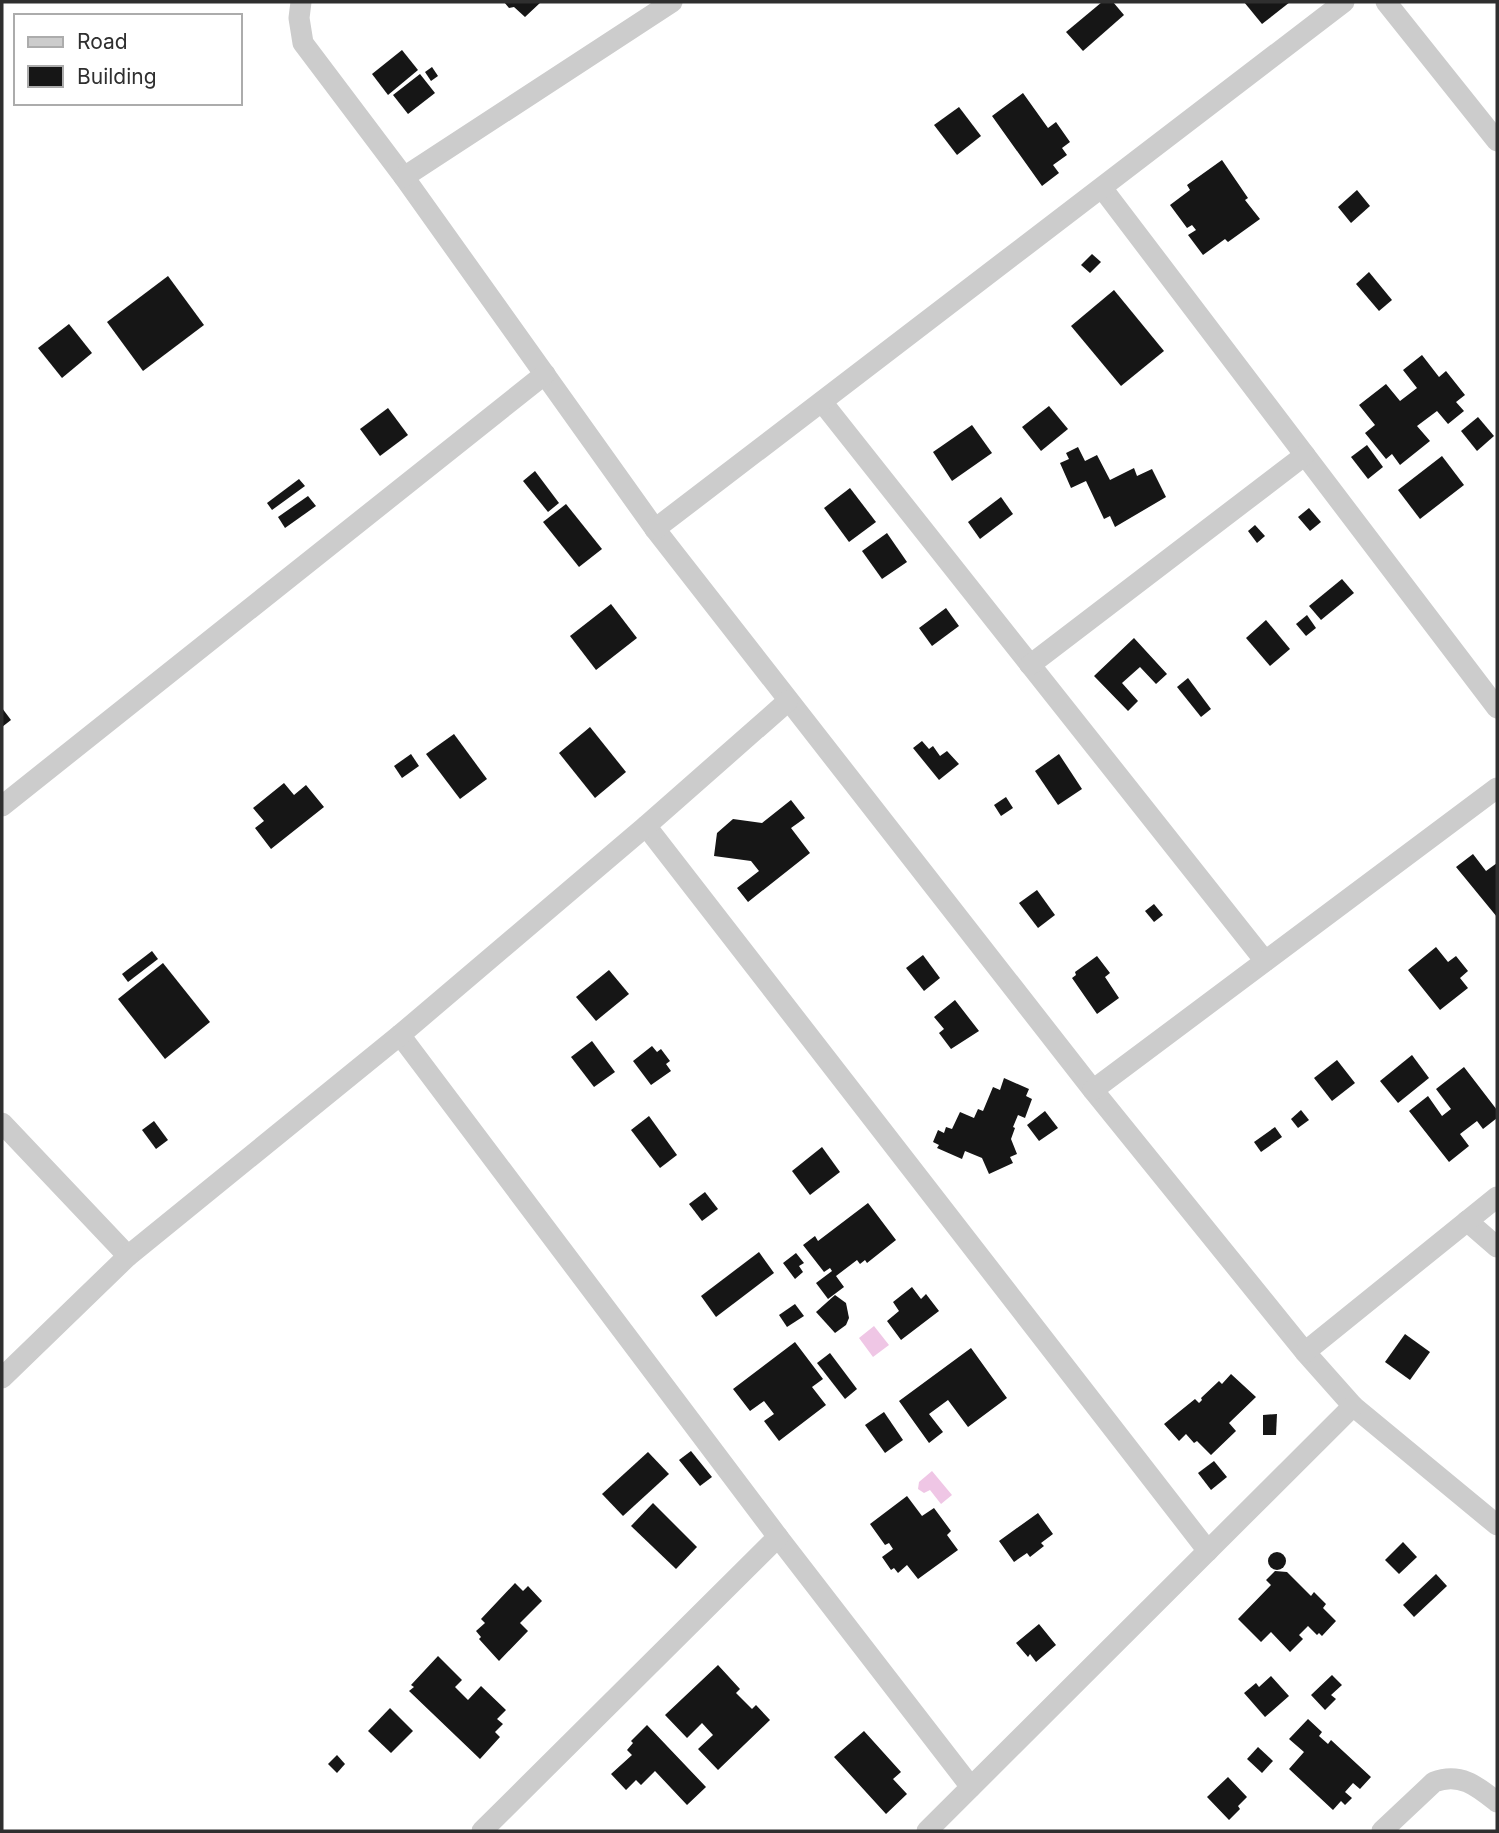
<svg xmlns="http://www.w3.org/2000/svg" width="1499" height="1833" font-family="Inter,sans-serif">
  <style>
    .water { fill: #efc6e5 }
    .building { fill: #161616 }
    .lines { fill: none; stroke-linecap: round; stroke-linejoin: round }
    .street { stroke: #ccc; stroke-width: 21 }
  </style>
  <rect width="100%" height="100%" fill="#fff"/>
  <g class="water">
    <path d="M874,1326l15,19 -16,12 -14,-19z"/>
    <path d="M932,1471l20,24 -11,9 -11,-14 -6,3 -6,-4 1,-7z"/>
  </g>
  <g class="building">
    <path d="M504,2h37l-16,15 -11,-10 -5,1z"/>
    <path d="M1102,2h11l11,13 -41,36 -17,-19z"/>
    <path d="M1244,2h46l-28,22z"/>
    <path d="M402,50l16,20 -30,25 -16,-21z"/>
    <path d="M432,67l6,9 -7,5 -6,-9z"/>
    <path d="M420,74l15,19 -27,21 -15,-19z"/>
    <path d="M1023,93l25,35 8,-6 14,20 -8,6 5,7 -14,10 6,8 -17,13 -50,-70z"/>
    <path d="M959,107l22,29 -24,19 -23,-30z"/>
    <path d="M1222,160l26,38 -3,2 15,19 -32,23 -3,-3 -22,16 -15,-20 8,-5 -4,-5 -5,3 -17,-23 20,-15 -3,-5z"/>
    <path d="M1357,190l13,16 -19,17 -13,-16z"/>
    <path d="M1092,254l9,8 -11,11 -9,-8z"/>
    <path d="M1369,272l23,28 -13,11 -23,-27z"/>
    <path d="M168,276l36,49 -61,46 -36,-49z"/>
    <path d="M1114,290l50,61 -43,35 -50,-60z"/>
    <path d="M69,324l23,29 -30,25 -24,-30z"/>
    <path d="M1422,355l17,22 7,-6 19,24 -9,7 8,9 -16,13 -11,-13 -20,15 13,15 -30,24 -8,-11 -6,5 -21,-26 10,-8 -16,-20 27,-21 14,17 17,-13 -14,-18z"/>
    <path d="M1049,406l19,23 -27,22 -19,-24z"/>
    <path d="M388,408l20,27 -28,21 -20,-27z"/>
    <path d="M1478,417l16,19 -17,15 -16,-20z"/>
    <path d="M972,425l20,28 -40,28 -19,-29z"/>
    <path d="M1367,445l16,22 -15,12 -17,-22z"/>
    <path d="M1078,447l7,14 12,-6 13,25 24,-12 3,8 15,-7 14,28 -51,30 -5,-11 -6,3 -18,-38 -15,7 -11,-25 9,-4 -3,-6z"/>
    <path d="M1442,456l22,29 -44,34 -22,-29z"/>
    <path d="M535,471l24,32 -11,9 -25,-31z"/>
    <path d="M299,479l6,7 -33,24 -5,-7z"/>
    <path d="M850,488l26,34 -27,20 -25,-34z"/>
    <path d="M308,496l8,10 -31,22 -7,-11z"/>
    <path d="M1001,497l12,17 -33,25 -12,-17z"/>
    <path d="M566,504l36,45 -23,18 -36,-45z"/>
    <path d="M1309,508l12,14 -11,9 -12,-14z"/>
    <path d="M1255,525l10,11 -8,7 -9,-12z"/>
    <path d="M887,533l20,29 -25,17 -20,-28z"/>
    <path d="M1342,579l12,14 -33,27 -12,-14z"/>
    <path d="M611,604l26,34 -41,32 -26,-34z"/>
    <path d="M946,608l13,18 -27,20 -13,-18z"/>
    <path d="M1307,615l9,13 -10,8 -10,-12z"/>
    <path d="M1266,620l24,29 -20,17 -24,-28z"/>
    <path d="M1134,638l33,36 -11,10 -16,-17 -18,16 16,18 -10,10 -34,-35z"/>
    <path d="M1188,678l23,31 -10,8 -24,-30z"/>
    <path d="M2,708l9,12 -9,7z"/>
    <path d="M590,727l36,45 -31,26 -36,-45z"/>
    <path d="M454,734l33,45 -27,20 -34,-45z"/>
    <path d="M922,741l7,8 4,-3 7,10 7,-5 12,13 -20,16 -26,-32z"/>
    <path d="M411,754l8,12 -17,12 -8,-12z"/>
    <path d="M1059,754l23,35 -24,16 -23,-34z"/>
    <path d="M284,783l10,12 12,-10 18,22 -53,42 -16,-21 9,-7 -11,-13z"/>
    <path d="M1006,797l7,11 -12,8 -7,-11z"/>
    <path d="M791,800l14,18 -14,10 19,25 -62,49 -11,-14 22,-17 -8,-10 -37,-5 3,-23 16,-14 29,4z"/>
    <path d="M1473,854l13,17 11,-8v54l-41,-50z"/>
    <path d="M1037,890l18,25 -17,13 -19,-25z"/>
    <path d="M1154,904l9,11 -9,7 -9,-11z"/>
    <path d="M1436,947l12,15 8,-6 12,15 -8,7 8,10 -28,22 -32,-40z"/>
    <path d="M152,951l6,8 -30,23 -6,-8z"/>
    <path d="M923,955l17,23 -16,13 -18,-23z"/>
    <path d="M1097,956l13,17 -5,4 14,21 -22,16 -25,-36 4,-3 -1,-3z"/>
    <path d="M163,963l47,59 -45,37 -47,-60z"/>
    <path d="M609,970l20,24 -33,27 -20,-24z"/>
    <path d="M955,1000l24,31 -28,18 -12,-16 5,-4 -10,-12z"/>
    <path d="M592,1041l23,31 -21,15 -23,-30z"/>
    <path d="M652,1046l5,6 4,-3 9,12 -4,3 5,7 -20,14 -18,-24z"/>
    <path d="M1412,1055l17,23 -31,25 -18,-22z"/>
    <path d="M1337,1060l18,23 -23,18 -18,-23z"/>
    <path d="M1464,1067l33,43v8l-14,11 -6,-8 -17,13 9,12 -20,16 -40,-51 19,-15 14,20 9,-7 -15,-20z"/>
    <path d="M1004,1078l25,11 -3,7 6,3 -7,19 -7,-3 -5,12 2,1 -4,11 6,15 -7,3 3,6 -24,11 -7,-16 -17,-7 -3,8 -25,-11 2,-3 -6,-3 5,-12 6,3 2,-6 6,2 8,-17 14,6 4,-9 5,2 10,-24 7,3z"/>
    <path d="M1301,1110l8,10 -11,8 -7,-9z"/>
    <path d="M1045,1111l13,17 -19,13 -12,-16z"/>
    <path d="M649,1116l28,39 -17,13 -29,-38z"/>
    <path d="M154,1121l14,19 -12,9 -14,-19z"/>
    <path d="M1275,1127l7,10 -21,15 -7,-10z"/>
    <path d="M822,1147l18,25 -30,23 -18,-24z"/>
    <path d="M705,1192l13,17 -16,12 -13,-17z"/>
    <path d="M868,1203l28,37 -29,23 -2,-3 -5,4 -3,-4 -21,16 8,11 -16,12 -12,-16 16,-12 -2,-3 -6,4 -21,-27 12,-9 3,5z"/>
    <path d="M759,1252l15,21 -58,44 -15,-21z"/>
    <path d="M796,1253l8,10 -5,3 4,6 -8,7 -12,-16z"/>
    <path d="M912,1287l9,12 5,-5 13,17 -38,29 -14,-19 12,-10 -6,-9z"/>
    <path d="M835,1295l11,8 3,15 -3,7 -11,8 -19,-21z"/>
    <path d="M795,1304l9,12 -17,11 -8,-12z"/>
    <path d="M1405,1334l25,18 -20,28 -25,-18z"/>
    <path d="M795,1342l28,37 -11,8 14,18 -47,36 -15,-20 10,-7 -10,-13 -14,10 -17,-22z"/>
    <path d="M971,1348l36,50 -39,29 -20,-27 -19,14 14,18 -14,11 -30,-42z"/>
    <path d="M830,1353l27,36 -12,10 -28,-36z"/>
    <path d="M1231,1374l25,23 -27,26 7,8 -25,24 -14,-14 -3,2 -8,-9 -7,7 -15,-17 31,-25 4,4 3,-3 -1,-2 18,-17 3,3z"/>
    <path d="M884,1412l19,28 -18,13 -20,-28z"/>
    <path d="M1277,1414l-1,21h-13v-20z"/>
    <path d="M691,1451l21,26 -12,9 -21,-26z"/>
    <path d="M648,1452l21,22 -46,42 -21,-22z"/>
    <path d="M1214,1461l13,16 -16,13 -13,-17z"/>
    <path d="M907,1496l15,20 12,-8 17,23 -4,4 11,15 -40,29 -11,-14 -9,8 -4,-5 -3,2 -9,-13 11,-8 -4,-6 -4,2 -15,-21z"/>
    <path d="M653,1503l44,44 -21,22 -45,-43z"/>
    <path d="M1038,1513l15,21 -12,9 3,3 -14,11 -3,-4 -13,9 -15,-21z"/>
    <path d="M1403,1542l14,15 -18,17 -14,-14z"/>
    <circle cx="1277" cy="1561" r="9"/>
    <path d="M1275,1571l12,1 24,24 3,-4 12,12 -3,4 13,13 -14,15 -3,-3 -2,2 -9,-9 -9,9 4,4 -13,13 -19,-20 -10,10 -23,-23 33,-34 -5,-5z"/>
    <path d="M1436,1574l11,12 -33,31 -11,-12z"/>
    <path d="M515,1583l8,8 5,-5 14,15 -22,22 8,8 -29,30 -20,-22 2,-2 -5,-6 9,-8 -4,-4z"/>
    <path d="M1039,1624l17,21 -20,17 -6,-8 -2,3 -12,-14z"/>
    <path d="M438,1656l24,24 -7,7 13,13 13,-14 25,24 -9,9 6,5 -8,8 5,5 -20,22 -71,-68 5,-4 -3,-2z"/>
    <path d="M718,1665l22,24 -4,4 16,16 4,-4 14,15 -52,50 -20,-21 15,-14 -11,-12 -15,15 -22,-23z"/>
    <path d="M1332,1675l10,10 -11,10 5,4 -11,11 -14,-15z"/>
    <path d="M1271,1676l18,20 -24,21 -21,-24 12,-10 3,4z"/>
    <path d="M390,1708l23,23 -22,22 -23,-22z"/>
    <path d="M1308,1719l14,13 -3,4 9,8 3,-4 40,37 -11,12 -7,-6 -8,9 7,6 -7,7 -4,-4 -8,9 -44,-41 15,-17 -15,-13z"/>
    <path d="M647,1725l59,62 -19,18 -32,-34 -14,14 -5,-5 -10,10 -15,-16 21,-19 -5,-5 6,-7 -2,-2z"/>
    <path d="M864,1731l37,41 -8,7 14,15 -21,20 -52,-57z"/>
    <path d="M1258,1747l15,14 -11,12 -15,-14z"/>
    <path d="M337,1755l8,9 -8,9 -9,-9z"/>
    <path d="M1228,1777l19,20 -9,9 2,3 -11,11 -22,-23z"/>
  </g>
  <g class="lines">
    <g class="street">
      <path d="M301,2l-2,16 4,25 101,134 251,352 438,561 212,262 48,54 144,119"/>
      <path d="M1386,2l111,139"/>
      <path d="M404,177l268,-175"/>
      <path d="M1102,188l395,520"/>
      <path d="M822,402l443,559"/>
      <path d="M655,529l689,-527"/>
      <path d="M1030,665l275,-210"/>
      <path d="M2,806l543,-432"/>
      <path d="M646,826l562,725"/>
      <path d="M400,1035l378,502 193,250"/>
      <path d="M1093,1090l404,-302"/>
      <path d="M2,1123l126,133 272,-221 246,-209 142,-125"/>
      <path d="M1467,1221l30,26"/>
      <path d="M1305,1352l192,-155"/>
      <path d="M2,1378l126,-122"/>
      <path d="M482,1831l296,-294"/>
      <path d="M927,1831l426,-425"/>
      <path d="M1382,1831l52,-49c26,-10 43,4 63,20"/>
    </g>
  </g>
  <rect width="1499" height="1833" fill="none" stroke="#2f2f2f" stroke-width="7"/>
  <rect x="14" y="14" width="228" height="91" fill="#ffffff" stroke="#acacac" stroke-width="2"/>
  <rect x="28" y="37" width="35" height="10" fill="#cccccc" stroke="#acacac" stroke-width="2"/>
  <text x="77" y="49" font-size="21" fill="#2f2f2f">Road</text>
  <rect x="28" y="66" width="35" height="21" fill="#161616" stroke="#acacac" stroke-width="2"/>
  <text x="77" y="84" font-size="21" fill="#2f2f2f">Building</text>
</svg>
